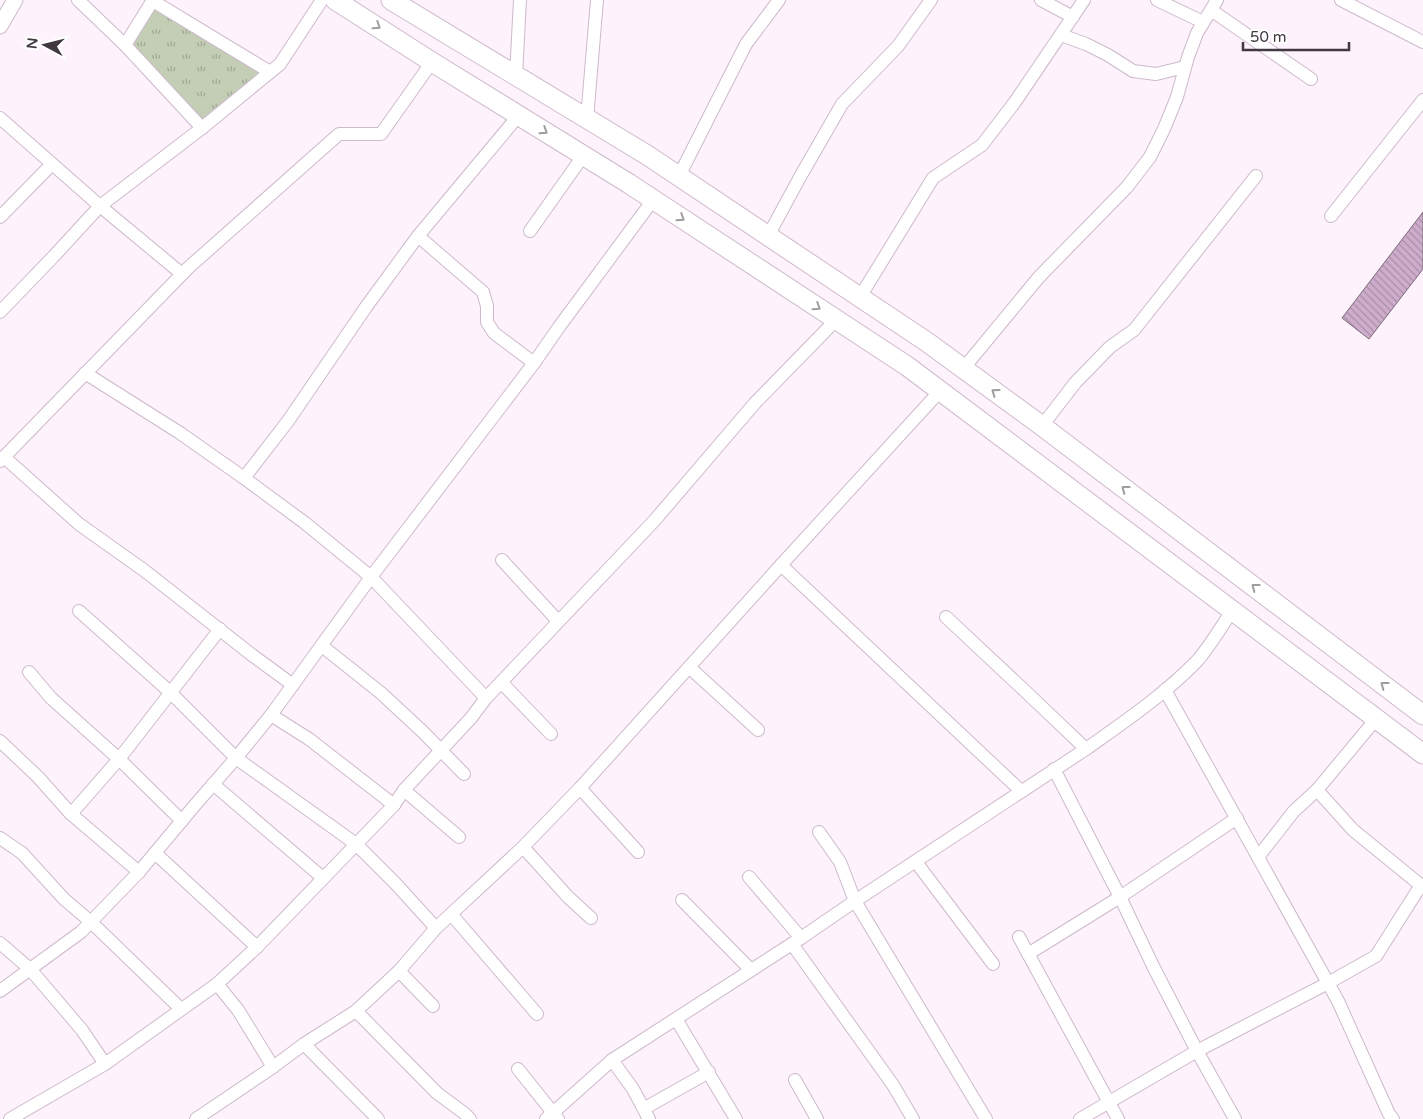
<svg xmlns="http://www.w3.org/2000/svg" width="1423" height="1119" font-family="'Varela Round',sans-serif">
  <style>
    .grass { fill: url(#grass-tufts) }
    .building { fill: url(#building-back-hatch); stroke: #7b6a7a }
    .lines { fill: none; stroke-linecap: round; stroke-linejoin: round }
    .minor-casing { stroke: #cdbacc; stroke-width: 14 }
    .tertiary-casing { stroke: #cdbacc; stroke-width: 17 }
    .primary-casing { stroke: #cdbacc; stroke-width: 21 }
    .minor { stroke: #fff; stroke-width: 12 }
    .tertiary { stroke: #fff; stroke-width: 15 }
    .primary { stroke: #fff; stroke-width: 19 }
    .oneway { stroke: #a09ca0 }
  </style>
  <defs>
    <pattern id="grass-tufts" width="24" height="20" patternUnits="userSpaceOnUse" patternTransform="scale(1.25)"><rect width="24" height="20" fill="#c3ceb4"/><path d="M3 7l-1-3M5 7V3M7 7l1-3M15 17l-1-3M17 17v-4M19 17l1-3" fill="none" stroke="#a0a894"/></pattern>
    <pattern id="building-back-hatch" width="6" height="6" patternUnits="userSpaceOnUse" patternTransform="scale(1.25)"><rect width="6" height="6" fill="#ceadcc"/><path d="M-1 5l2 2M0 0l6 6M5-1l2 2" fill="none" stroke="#a98ea7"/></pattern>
  </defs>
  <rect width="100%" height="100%" fill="#fef2fd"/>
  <path class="grass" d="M156,6l110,66 -63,47 -73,-73z"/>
  <path class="building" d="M1423,212v57l-54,70 -27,-21z"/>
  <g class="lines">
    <defs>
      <g id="minor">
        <path d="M78,0l47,45 77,83"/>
        <path d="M1041,0l32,17"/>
        <path d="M1157,0l46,22"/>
        <path d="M1341,0l82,42"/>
        <path d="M153,1l117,71"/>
        <path d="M1211,10l100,69"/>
        <path d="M1061,35l25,9 22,11 25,16 23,3 29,-7"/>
        <path d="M125,45l28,-45"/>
        <path d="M516,76l4,-76"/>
        <path d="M0,118l100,88 82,68"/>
        <path d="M587,119l10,-119"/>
        <path d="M679,176l67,-132 33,-44"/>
        <path d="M1331,216l92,-116"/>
        <path d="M0,217l52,-53"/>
        <path d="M530,231l53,-75"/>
        <path d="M418,236l65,56 4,14v16l7,11 40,30"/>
        <path d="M768,236l32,-59 42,-73 56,-58 33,-46"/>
        <path d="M860,297l73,-119 49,-33 33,-43 69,-102"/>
        <path d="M0,312l53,-55 47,-51 102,-78 78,-64 42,-64"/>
        <path d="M963,369l76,-92 88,-90 23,-30 14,-28 13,-32 11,-40 9,-24 20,-33"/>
        <path d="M85,373l95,60 64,45 61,45 66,54 115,121"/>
        <path d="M1042,426l33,-43 35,-36 24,-17 122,-154"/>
        <path d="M4,457l75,67 66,47 107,84 41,30"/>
        <path d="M0,461l188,-193 151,-134h42l51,-72"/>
        <path d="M244,478l44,-57 78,-114 52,-71 101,-121"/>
        <path d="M502,560l56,61"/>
        <path d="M781,565l240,226"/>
        <path d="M79,611l91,81 66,66 120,86 39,39 41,45"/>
        <path d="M946,617l79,74 61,58"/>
        <path d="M322,646l59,47 42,39 41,42"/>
        <path d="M689,667l69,63"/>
        <path d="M29,672l22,26 68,61 63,62"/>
        <path d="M501,682l50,52"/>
        <path d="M1165,690l173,311 51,113 4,5"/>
        <path d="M271,715l38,24 85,66"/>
        <path d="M0,741l38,36 33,37 68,58"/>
        <path d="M1054,769l66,128 34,71 43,83 38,68"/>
        <path d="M213,784l110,94"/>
        <path d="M580,788l58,64"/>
        <path d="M404,790l55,47"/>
        <path d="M1317,790l36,40 70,57"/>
        <path d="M71,814l48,-55 101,-130"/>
        <path d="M819,832l21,30 15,39 131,218"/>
        <path d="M0,838l22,15 42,46 27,23 90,87"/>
        <path d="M523,847l45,50 23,21"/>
        <path d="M155,853l102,94"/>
        <path d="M1258,857l36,-46 23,-21 59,-71"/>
        <path d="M916,862l77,102"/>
        <path d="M749,877l52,61"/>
        <path d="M682,900l69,70"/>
        <path d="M451,914l86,100"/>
        <path d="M1019,937l99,182"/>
        <path d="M0,943l30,26 52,61 23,34"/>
        <path d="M792,944l101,141 20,34"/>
        <path d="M1028,954l92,-57 117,-79"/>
        <path d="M399,971l34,35"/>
        <path d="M217,984l21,26 35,57"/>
        <path d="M0,991l81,-59 58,-60 56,-67 41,-47 35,-43 100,-138 163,-214 25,-36 94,-127"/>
        <path d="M356,1011l81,82 27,20 6,6"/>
        <path d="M676,1019l60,100"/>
        <path d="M304,1044l74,75"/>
        <path d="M612,1060l21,29 16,30"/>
        <path d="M518,1069l40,50"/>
        <path d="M795,1080l22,39"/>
        <path d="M645,1108l64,-36"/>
        <path d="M10,1119l95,-55 112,-80 40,-37 137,-142 10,-15 67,-72 15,-20 168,-177 101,-118 81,-83"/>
        <path d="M196,1119l77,-52 31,-23 52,-33 43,-40 37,-43 87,-81 57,-59 201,-223 159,-174"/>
        <path d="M546,1119l66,-59 189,-122 54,-37 231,-152c38,-27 78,-54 111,-88 13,-15 24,-34 35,-50"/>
        <path d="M1080,1119l117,-68 131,-68 48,-27 45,-71"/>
      </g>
      <path id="tertiary" d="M0,26l15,-26"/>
      <g id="primary">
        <path d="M335,0l97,62 196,121 279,183 516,388"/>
        <path d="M391,0l256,155 280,187 115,84 381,289"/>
      </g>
    </defs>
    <use href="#minor" class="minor-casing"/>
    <use href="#tertiary" class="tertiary-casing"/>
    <use href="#primary" class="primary-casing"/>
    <use href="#minor" class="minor"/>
    <use href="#tertiary" class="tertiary"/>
    <use href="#primary" class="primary"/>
  </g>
  <defs><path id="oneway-chevron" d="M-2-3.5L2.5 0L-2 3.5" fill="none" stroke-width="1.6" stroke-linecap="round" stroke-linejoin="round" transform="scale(1.25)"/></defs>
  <g class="oneway">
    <use href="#oneway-chevron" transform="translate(377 26) rotate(33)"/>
    <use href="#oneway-chevron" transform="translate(544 131) rotate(33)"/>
    <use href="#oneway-chevron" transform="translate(681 218) rotate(33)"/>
    <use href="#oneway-chevron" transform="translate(817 307) rotate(33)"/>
    <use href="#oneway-chevron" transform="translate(995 392) rotate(-144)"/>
    <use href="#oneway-chevron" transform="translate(1125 489) rotate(-143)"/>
    <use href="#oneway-chevron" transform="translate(1255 587) rotate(-143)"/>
    <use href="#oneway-chevron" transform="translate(1384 685) rotate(-143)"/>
  </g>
  <g transform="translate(45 45) rotate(277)" stroke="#ffffff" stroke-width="4" paint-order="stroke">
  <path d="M0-4L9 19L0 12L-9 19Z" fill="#413940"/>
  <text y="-8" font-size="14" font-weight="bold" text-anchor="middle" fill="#413940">N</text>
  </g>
  <path d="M1243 42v8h106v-8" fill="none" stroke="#413940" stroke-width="2.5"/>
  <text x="1250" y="42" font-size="15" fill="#413940" stroke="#ffffff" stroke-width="4" paint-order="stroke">50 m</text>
</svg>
